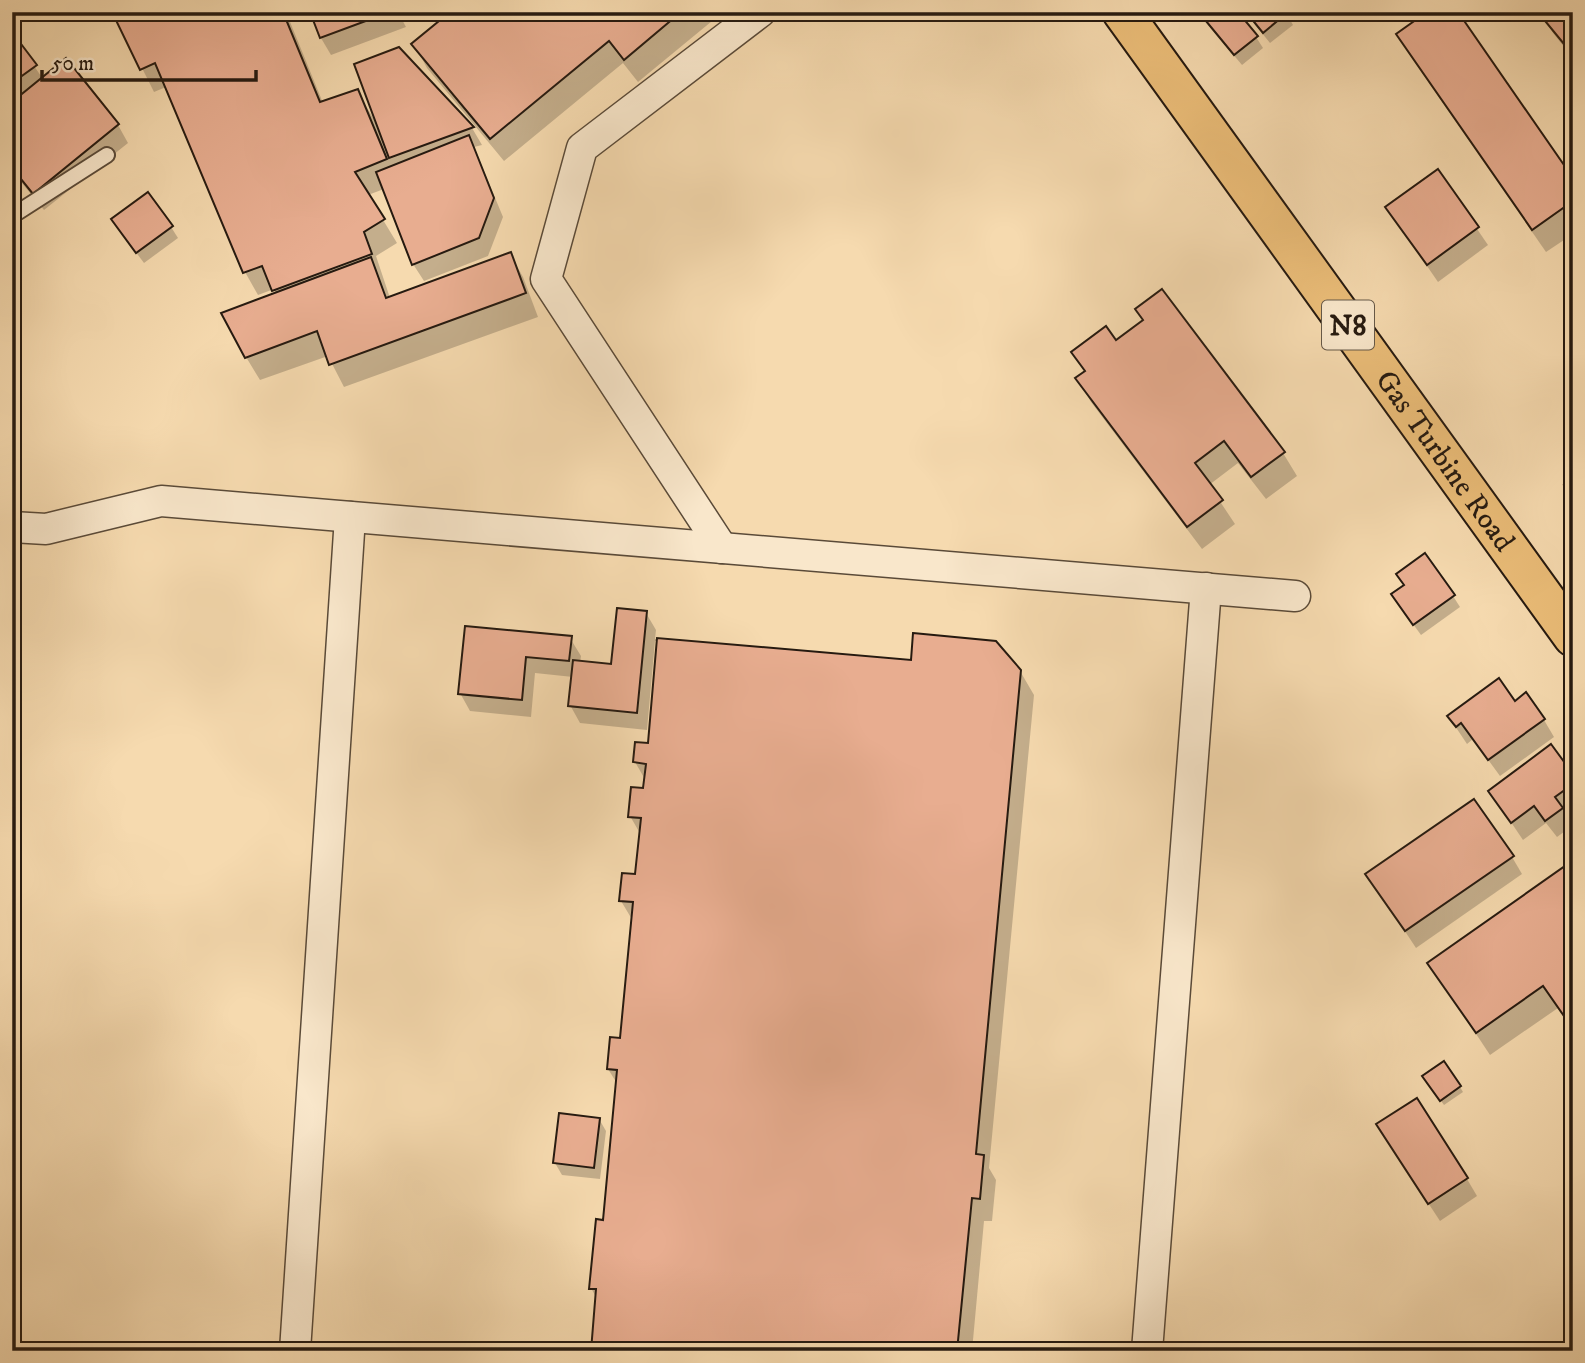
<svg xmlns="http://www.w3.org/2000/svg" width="1585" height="1363" font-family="'IM FELL DW Pica',serif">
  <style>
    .shadow { fill: #0003 }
    .building { fill: #e8ad90; stroke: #261a10; stroke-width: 2 }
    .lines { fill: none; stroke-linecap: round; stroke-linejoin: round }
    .service-casing { stroke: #5a4a38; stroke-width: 18 }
    .minor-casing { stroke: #5a4a38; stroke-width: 33 }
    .trunk-casing { stroke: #261a10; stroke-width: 42 }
    .service { stroke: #f9e7cb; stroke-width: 14 }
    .minor { stroke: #f9e7cb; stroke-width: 30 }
    .trunk { stroke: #ebbd78; stroke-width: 38 }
    .labels { text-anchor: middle; stroke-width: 6; stroke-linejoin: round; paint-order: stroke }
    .shield { fill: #f9e7cb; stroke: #655848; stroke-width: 2 }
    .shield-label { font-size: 28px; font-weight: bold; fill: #261a10 }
    .street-label { font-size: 30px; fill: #261a10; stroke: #f9e7cb }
  </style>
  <rect width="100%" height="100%" fill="#f6daaf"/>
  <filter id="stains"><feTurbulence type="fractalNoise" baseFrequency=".00286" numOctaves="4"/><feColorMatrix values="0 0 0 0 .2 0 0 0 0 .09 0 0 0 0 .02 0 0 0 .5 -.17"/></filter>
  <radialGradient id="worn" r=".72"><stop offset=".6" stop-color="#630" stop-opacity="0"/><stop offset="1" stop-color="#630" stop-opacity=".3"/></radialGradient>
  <g class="shadow">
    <path d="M114,12h172l37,91 34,-12 18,30 24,-72 73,79 10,17 -8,2 29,70 -15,39 -64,25 -11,-17 -29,-75 -16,6 29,48 -21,13 14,42 120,-44 13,23 15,40 -194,70 -16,-31 -68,24 -14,-23 30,-63 -2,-5 -16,6 -13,-23 -79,-185 -12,5z"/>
    <path d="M312,12h86l8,15 -75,28 -10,-17z"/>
    <path d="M453,12h270l-85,70 -15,-19 -119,98 -77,-93 -13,-24z"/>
    <path d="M1245,12h41l7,13 -23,18z"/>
    <path d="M1293,12h12l-7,6z"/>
    <path d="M1573,12v46l-20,-25 -10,-17z"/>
    <path d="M1203,16l53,21 7,11 -21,17 -32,-38z"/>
    <path d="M12,34l31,45 23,-18 52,64 10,18 -84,67 -32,-39z"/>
    <path d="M1398,34l175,147v53l-27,18 -135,-195z"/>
    <path d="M1438,172l50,73 -50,37 -51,-74z"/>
    <path d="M171,227l7,11 -34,25 -24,-32z"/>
    <path d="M1137,310l146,143 14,23 -31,23 -28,-36 -29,22 26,39 -33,25 -111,-147 -14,-24 8,-5 -12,-21 43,-9 28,-22z"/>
    <path d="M1453,596l7,11 -39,28 -21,-29z"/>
    <path d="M646,613l10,17 -1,9 365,32 14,24 -45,473 7,12 -4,41h-8l-12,130h-380l5,-52 -6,-11 14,-66 13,-137 -10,-16 13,-29 12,-119 -12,-20 16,-25 4,-41 -11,-19 15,-26 1,-9 -11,-19 14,-17 10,-104h-4l-8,89 -67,-7 -10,-18 3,-28 -38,-4 -4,44 -61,-6 -10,-18 6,-65 104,10 11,18 -1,7 33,3z"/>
    <path d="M1515,703l29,17 10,17 -54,39 -27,-37 -6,5 -18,-27z"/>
    <path d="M1573,777v32l-8,6 7,11 -15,11 -11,-14 -23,17 -33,-49z"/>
    <path d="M1512,857l10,17 -106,74 -48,-73z"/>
    <path d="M1573,880v150l-15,-22 -68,47 -61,-92z"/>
    <path d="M1427,1081l33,6 3,5 -19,13z"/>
    <path d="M599,1119l7,12 -6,48 -38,-4 -7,-12z"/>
    <path d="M1388,1142l79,37 10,17 -37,25z"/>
  </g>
  <g class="building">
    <path d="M112,12h171l37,90 38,-13 29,70 -32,13 30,47 -21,13 8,22 -100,37 -10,-25 -19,7 -88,-210 -15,7z"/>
    <path d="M310,12h80l-70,26z"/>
    <path d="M450,12h231l-57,48 -15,-19 -119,98 -79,-95z"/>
    <path d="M1204,12h34l20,24 -24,19 -33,-40z"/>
    <path d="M1246,12h42l-25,21z"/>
    <path d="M1427,12h31l115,166v23l-41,29 -136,-196z"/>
    <path d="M1545,12h28v43l-32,-39z"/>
    <path d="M12,32l25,33 -25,18z"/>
    <path d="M399,47l75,80 -85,31 -35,-94z"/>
    <path d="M66,58l53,66 -86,70 -21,-26v-66z"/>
    <path d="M469,135l25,63 -15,40 -67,27 -36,-93z"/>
    <path d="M1438,169l41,58 -52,38 -42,-58z"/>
    <path d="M148,192l25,34 -37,27 -25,-34z"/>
    <path d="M511,252l15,41 -197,72 -12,-34 -72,27 -24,-45 150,-56 15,41z"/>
    <path d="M1162,289l123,163 -34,25 -27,-36 -29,22 28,37 -36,27 -112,-149 10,-7 -14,-19 35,-26 10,14 27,-20 -8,-11z"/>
    <path d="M1573,479v19l-9,-13z"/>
    <path d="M1425,553l30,42 -42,30 -22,-31 13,-9 -8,-11z"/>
    <path d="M617,608l30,3 -10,102 -69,-7 5,-46 38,4z"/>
    <path d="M465,626l107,10 -3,25 -43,-4 -4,43 -64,-6z"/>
    <path d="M913,633l83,8 25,29 -45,484 8,1 -4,44 -8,-1 -15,153h-366l5,-62h-7l7,-70 7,1 14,-150 -10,-1 3,-32 10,1 13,-136 -14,-1 3,-28 13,1 6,-56 -13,-1 3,-30 12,1 3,-24 -13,-2 2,-20 13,1 9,-105 254,22z"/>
    <path d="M1499,678l16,23 11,-9 19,27 -57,41 -27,-37 -5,4 -9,-11z"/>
    <path d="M1551,744l22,30v10l-18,13 8,11 -18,13 -11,-15 -23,17 -23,-32z"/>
    <path d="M1474,799l40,57 -109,75 -40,-57z"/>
    <path d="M1565,866l8,11v152l-30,-43 -67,47 -49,-70z"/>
    <path d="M1444,1061l17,25 -21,15 -18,-25z"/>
    <path d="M1417,1098l51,80 -40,26 -52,-80z"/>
    <path d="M559,1113l41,5 -6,50 -41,-5z"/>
  </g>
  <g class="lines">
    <defs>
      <path id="service" d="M12,216l95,-61"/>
      <g id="minor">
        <path d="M12,527l34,2 115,-28 1134,95"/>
        <path d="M722,548l-176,-269 36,-131 178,-136"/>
        <path d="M295,1351l55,-834"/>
        <path d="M1147,1351l59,-763"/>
      </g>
      <g id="trunk">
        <path id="s1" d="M1122,12l451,625"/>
      </g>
    </defs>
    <use href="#service" class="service-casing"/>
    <use href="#minor" class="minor-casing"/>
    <use href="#trunk" class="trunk-casing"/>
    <use href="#service" class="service"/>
    <use href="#minor" class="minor"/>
    <use href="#trunk" class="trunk"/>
  </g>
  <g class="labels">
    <rect class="shield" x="1322" y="300.5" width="52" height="49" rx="5"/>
    <g class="shield-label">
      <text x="1348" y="335">N8</text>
    </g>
    <g class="street-label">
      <text dy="10" stroke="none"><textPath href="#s1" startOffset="553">Gas Turbine Road</textPath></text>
    </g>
  </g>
  <rect width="1585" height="1363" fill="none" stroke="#f6daaf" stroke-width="42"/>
  <rect x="14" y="14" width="1557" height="1335" fill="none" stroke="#261a10" stroke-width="3.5"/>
  <rect x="21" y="21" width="1543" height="1321" fill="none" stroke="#261a10" stroke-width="2"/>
  <path d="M42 70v10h214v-10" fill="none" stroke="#261a10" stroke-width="3.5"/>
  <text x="52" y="70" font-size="21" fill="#261a10" stroke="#f9e7cb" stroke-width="5" paint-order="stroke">50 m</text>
  <rect width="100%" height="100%" filter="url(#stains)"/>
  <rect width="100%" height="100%" fill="url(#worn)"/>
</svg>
